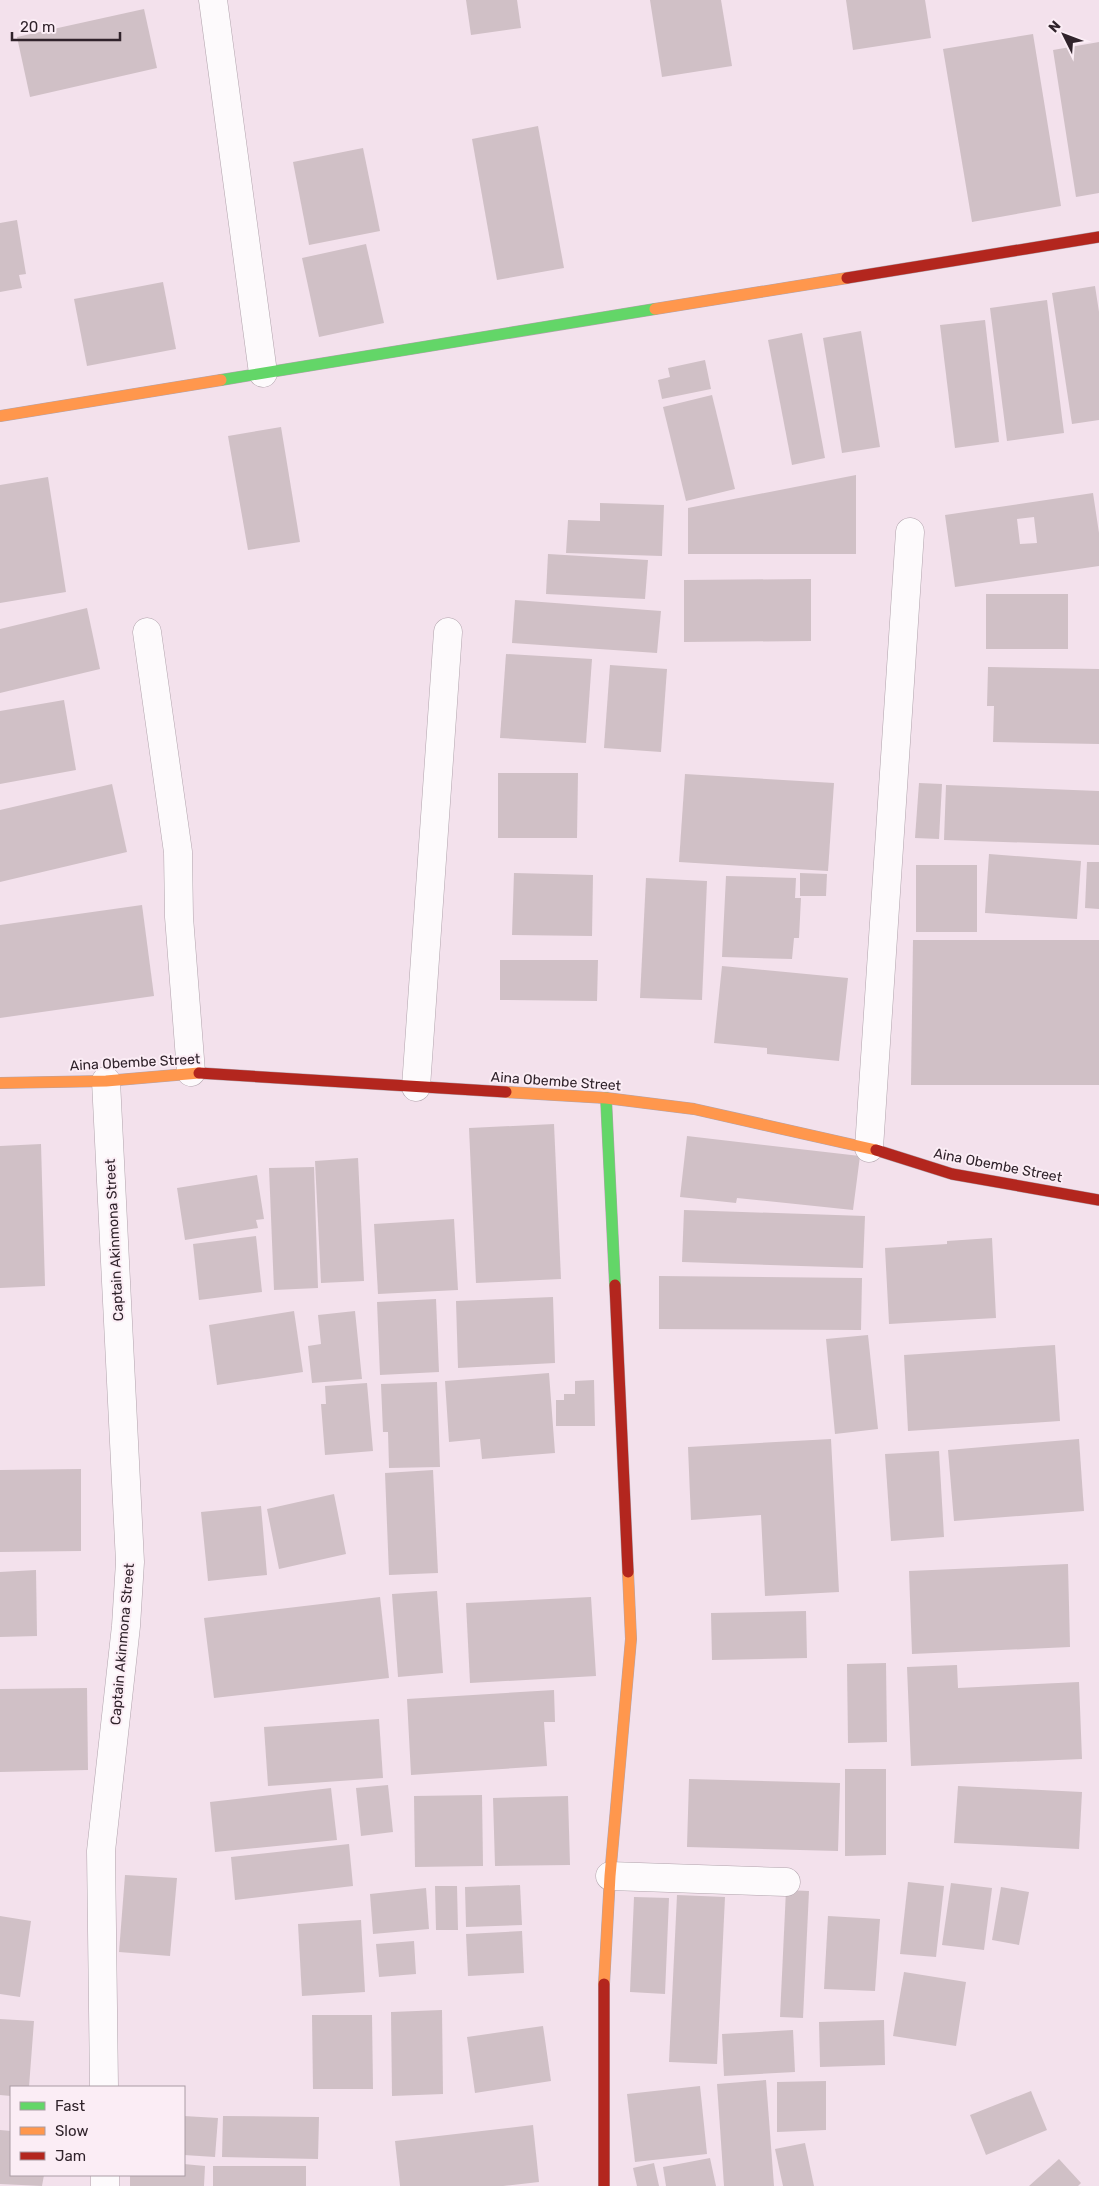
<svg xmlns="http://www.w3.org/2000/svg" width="1099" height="2186" font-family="Rubik,sans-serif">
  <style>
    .building { fill: #d0c0c6; fill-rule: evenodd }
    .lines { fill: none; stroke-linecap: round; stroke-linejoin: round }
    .street-casing { stroke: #b1a3ac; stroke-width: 29 }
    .fast-casing { stroke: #b1a3ac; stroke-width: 12 }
    .slow-casing { stroke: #b1a3ac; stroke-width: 12 }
    .jam-casing { stroke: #b1a3ac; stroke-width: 12 }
    .street { stroke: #fdfafc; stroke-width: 28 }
    .fast { stroke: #63d668; stroke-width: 11 }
    .slow { stroke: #ff974d; stroke-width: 11 }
    .jam { stroke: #b3261e; stroke-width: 11 }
    .labels { text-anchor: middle; stroke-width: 4; stroke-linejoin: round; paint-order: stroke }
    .street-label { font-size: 14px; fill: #30232b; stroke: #fbedf5 }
  </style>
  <rect width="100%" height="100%" fill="#f3e1ec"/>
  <g class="building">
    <path d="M466,0h51l4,28 -50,7z"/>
    <path d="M650,0h71l11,66 -70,11z"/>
    <path d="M846,0h79l6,38 -78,12z"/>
    <path d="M144,9l13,59 -127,29 -13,-60z"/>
    <path d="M1033,34l28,172 -89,16 -29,-173z"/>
    <path d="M1099,42v151l-23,4 -23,-147z"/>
    <path d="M538,126l26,142 -67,12 -25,-141z"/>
    <path d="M363,148l17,83 -71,14 -16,-83z"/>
    <path d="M17,220l9,54 -7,1 3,13 -22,4v-69z"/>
    <path d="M366,244l18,79 -65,14 -17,-79z"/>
    <path d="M163,282l13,67 -89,17 -13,-67z"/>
    <path d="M1095,286l4,26v108l-27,4 -20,-131z"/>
    <path d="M1047,300l17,133 -57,8 -17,-133z"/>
    <path d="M985,320l14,122 -44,6 -15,-123z"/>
    <path d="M861,331l19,116 -38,6 -19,-115z"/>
    <path d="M802,333l23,125 -33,7 -24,-125z"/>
    <path d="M705,360l6,29 -49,10 -4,-19 12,-3 -2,-9z"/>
    <path d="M712,395l23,94 -49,12 -23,-94z"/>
    <path d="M281,427l19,115 -52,8 -20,-114z"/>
    <path d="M856,475v79h-168v-46z"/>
    <path d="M48,477l18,115 -66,11v-118z"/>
    <path d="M1093,493l6,40v33l-144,21 -10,-72zM1034,517l3,26 -17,1 -3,-25z"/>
    <path d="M600,503l64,2 -2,51 -96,-3 2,-33 32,1z"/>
    <path d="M548,554l100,6 -3,39 -99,-5z"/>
    <path d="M811,579v62l-127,1v-62z"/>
    <rect x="986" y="594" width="82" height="55"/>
    <path d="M515,600l146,11 -4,42 -145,-10z"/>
    <path d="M87,608l13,61 -100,24v-64z"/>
    <path d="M506,654l86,5 -6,84 -86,-5z"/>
    <path d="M610,665l57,4 -6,83 -57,-4z"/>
    <path d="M988,667l111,2v75l-106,-2 1,-36h-7z"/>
    <path d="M64,700l12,70 -76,14v-73z"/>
    <path d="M498,773h80l-1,65h-79z"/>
    <path d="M685,774l149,9 -6,88 -149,-9z"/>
    <path d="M919,783l23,1 -3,55 -24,-1z"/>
    <path d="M112,784l15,68 -127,30v-72z"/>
    <path d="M946,785l153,6v54l-155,-5z"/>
    <path d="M989,854l92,7 -4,58 -92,-6z"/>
    <path d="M1087,862h12v47l-14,-1z"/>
    <rect x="916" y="865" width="61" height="67"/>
    <path d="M514,873l79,2 -1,61 -80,-1z"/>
    <path d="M800,873l27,1 -1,22h-26z"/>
    <path d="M726,876l70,2 -1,20h6l-2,40h-5l-2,21 -70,-2z"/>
    <path d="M646,878l61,3 -5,119 -62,-2z"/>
    <path d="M142,905l12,91 -154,22v-93z"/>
    <path d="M913,940h186v145h-188z"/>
    <path d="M500,960h98l-1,41 -97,-1z"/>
    <path d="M722,966l126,12 -9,83 -72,-7v-6l-53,-5z"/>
    <path d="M554,1124l7,155 -85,4 -7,-155z"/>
    <path d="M687,1136l173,20 -7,54 -116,-12 -1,5 -56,-6z"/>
    <path d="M41,1144l4,142 -45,2v-142z"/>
    <path d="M358,1158l6,123 -43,2 -6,-122z"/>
    <path d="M314,1167l4,121 -44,2 -5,-122z"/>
    <path d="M257,1175l7,44 -8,1 2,8 -73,12 -8,-52z"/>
    <path d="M684,1210l181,6 -2,52 -181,-6z"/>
    <path d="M454,1219l4,71 -80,4 -4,-70z"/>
    <path d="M256,1236l6,56 -63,8 -6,-56z"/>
    <path d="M992,1238l4,80 -107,6 -4,-76 62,-4v-3z"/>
    <path d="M659,1276l203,2 -1,52 -202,-1z"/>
    <path d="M553,1297l2,66 -97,5 -2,-67z"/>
    <path d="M436,1299l3,73 -59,3 -3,-73z"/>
    <path d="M294,1311l9,61 -86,13 -8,-60z"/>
    <path d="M355,1311l7,68 -50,4 -4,-37 13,-2 -3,-29z"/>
    <path d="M868,1335l10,94 -43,5 -9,-95z"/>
    <path d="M1055,1345l5,76 -152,10 -4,-76z"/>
    <path d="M549,1373l6,80 -73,6 -2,-20 -31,3 -4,-61z"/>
    <path d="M594,1380l1,46h-39v-26h8v-6h11v-13z"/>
    <path d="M437,1382l3,85 -51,1 -1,-36h-5l-2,-48z"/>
    <path d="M367,1383l6,68 -48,4 -4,-51h5l-1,-18z"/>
    <path d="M831,1439l8,153 -74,4 -4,-81 -70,5 -3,-73z"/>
    <path d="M1079,1439l5,72 -130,10 -6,-71z"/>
    <path d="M939,1451l5,86 -53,4 -6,-87z"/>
    <path d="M81,1469v82l-81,1v-82z"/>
    <path d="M433,1470l5,103 -49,2 -4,-102z"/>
    <path d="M334,1494l12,60 -67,15 -12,-60z"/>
    <path d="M261,1506l6,69 -59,6 -7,-69z"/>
    <path d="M1068,1564l2,83 -158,7 -3,-83z"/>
    <path d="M36,1570l1,66 -37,1v-65z"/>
    <path d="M437,1591l6,82 -45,4 -6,-83z"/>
    <path d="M380,1597l9,81 -175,20 -10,-80z"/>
    <path d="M591,1597l5,79 -126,7 -4,-80z"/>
    <path d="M806,1611l1,47 -95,2 -1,-47z"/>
    <path d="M886,1663l1,79 -39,1 -1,-79z"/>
    <path d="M957,1665l1,23 121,-6 3,77 -171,7 -4,-99z"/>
    <path d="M87,1688l1,82 -88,2v-83z"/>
    <path d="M554,1690l1,32h-11l3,44 -136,9 -4,-76z"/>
    <path d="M379,1719l4,59 -115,8 -4,-59z"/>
    <path d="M845,1769h41v86l-41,1z"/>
    <path d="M689,1779l151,4 -2,68 -151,-4z"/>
    <path d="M388,1785l5,47 -32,4 -5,-48z"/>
    <path d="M958,1786l124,6 -3,57 -125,-6z"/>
    <path d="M331,1788l6,52 -122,12 -5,-50z"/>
    <path d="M482,1795l1,71 -68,1 -1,-71z"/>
    <path d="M568,1796l2,69 -75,1 -2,-68z"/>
    <path d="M349,1844l4,42 -118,14 -4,-43z"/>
    <path d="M125,1875l52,3 -7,78 -51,-4z"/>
    <path d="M908,1882l36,4 -8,71 -36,-3z"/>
    <path d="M951,1883l41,5 -8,62 -42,-5z"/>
    <path d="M520,1885l2,40 -56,2 -1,-40z"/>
    <path d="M435,1886h22l1,44h-22z"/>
    <path d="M1001,1887l28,5 -10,53 -27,-5z"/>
    <path d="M426,1888l3,41 -56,5 -3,-40z"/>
    <path d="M786,1890l23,1 -6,127 -23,-1z"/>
    <path d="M677,1895l48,2 -8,167 -48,-2z"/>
    <path d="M634,1897l35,1 -4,96 -35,-2z"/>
    <path d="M0,1916l31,5 -11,76 -20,-3z"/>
    <path d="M828,1916l52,3 -5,72 -51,-2z"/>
    <path d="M361,1920l4,72 -63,4 -4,-72z"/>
    <path d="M522,1931l2,42 -56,3 -2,-42z"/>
    <path d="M414,1941l2,33 -37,3 -3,-33z"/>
    <path d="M904,1972l62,10 -10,64 -63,-10z"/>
    <path d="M442,2010l1,84 -51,2 -1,-84z"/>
    <path d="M312,2015h60l1,74h-60z"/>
    <path d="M0,2019l34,2 -5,66h-18v9l-11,-1z"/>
    <path d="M884,2020l1,45 -65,2 -1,-45z"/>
    <path d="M543,2026l8,55 -76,12 -8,-56z"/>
    <path d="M793,2030l2,42 -71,4 -2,-42z"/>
    <path d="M766,2080l8,106h-50l-7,-102z"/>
    <path d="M826,2081v49l-49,2v-50z"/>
    <path d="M700,2086l7,68 -72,8 -8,-68z"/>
    <path d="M1031,2091l16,39 -61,25 -16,-40z"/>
    <path d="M184,2116l34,2 -3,39 -31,-2z"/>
    <path d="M223,2116l96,1 -1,42 -96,-2z"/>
    <path d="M533,2125l6,57 -36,4h-103l-5,-45z"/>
    <path d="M0,2130l11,1v44h33l-2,11 -42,-2z"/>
    <path d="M805,2143l9,43h-31l-8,-37z"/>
    <path d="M710,2158l6,28h-50l-3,-19z"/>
    <path d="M1059,2159l22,24 -3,3h-49z"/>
    <path d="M654,2163l5,23h-22l-4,-18z"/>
    <path d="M184,2164l21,2 -1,20h-74v-11h54z"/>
    <rect x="213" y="2166" width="93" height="20"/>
  </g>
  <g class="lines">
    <defs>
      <g id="street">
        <path d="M213,0l50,373"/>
        <path d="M147,632l31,220 1,65 12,155"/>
        <path d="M416,1087l32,-455"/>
        <path d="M869,1148l41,-616"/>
        <path d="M610,1876l176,6"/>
        <path d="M104,2087l-3,-236 25,-225 4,-64 -24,-481"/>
        <path d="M105,2175v11"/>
      </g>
      <g id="fast">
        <path d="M221,380l434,-71"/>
        <path d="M606,1098l9,187"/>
      </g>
      <g id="slow">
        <path d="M655,309l192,-31"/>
        <path d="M0,416l221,-36"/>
        <path d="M0,1083l106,-2 93,-8"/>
        <path d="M506,1092l100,6 88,11 182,41"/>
        <path d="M604,1984l6,-108 21,-237 -3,-67"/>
      </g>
      <g id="jam">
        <path d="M847,278l252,-41"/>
        <path d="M199,1073l307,19"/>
        <path d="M876,1150l76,24 147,26"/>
        <path d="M615,1285l13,287"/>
        <path d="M604,2186v-202"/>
      </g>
    </defs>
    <use href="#street" class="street-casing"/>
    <use href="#fast" class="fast-casing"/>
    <use href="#slow" class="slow-casing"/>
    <use href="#jam" class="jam-casing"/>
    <use href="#street" class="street"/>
    <use href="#fast" class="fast"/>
    <use href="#slow" class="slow"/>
    <use href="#jam" class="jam"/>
  </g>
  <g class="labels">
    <g class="street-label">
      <text transform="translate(135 1062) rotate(-3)" y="5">Aina Obembe Street</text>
      <text transform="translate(556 1081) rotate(4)" y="5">Aina Obembe Street</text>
      <text transform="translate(998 1165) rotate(11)" y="5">Aina Obembe Street</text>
      <text transform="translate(114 1240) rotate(-93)" y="5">Captain Akinmona Street</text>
      <text transform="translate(122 1644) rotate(-85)" y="5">Captain Akinmona Street</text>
    </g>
  </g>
  <rect x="10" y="2086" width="175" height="90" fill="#fbedf5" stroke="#aa9ca4"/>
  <rect x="20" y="2102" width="25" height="8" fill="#63d668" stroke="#aa9ca4"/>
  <text x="55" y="2111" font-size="15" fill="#30232b">Fast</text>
  <rect x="20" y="2127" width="25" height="8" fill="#ff974d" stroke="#aa9ca4"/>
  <text x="55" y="2136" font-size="15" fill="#30232b">Slow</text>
  <rect x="20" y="2152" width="25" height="8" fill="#b3261e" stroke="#aa9ca4"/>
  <text x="55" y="2161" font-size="15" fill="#30232b">Jam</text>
  <g transform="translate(1064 35) rotate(312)" stroke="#fbedf5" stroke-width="4" paint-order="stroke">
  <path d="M0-4L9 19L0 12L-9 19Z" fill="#30232b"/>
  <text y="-8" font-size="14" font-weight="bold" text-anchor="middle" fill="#30232b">N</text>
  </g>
  <path d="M12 32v8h108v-8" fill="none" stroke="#30232b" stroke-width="2.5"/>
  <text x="20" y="32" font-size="15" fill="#30232b" stroke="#fbedf5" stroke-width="4" paint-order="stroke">20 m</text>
</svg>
